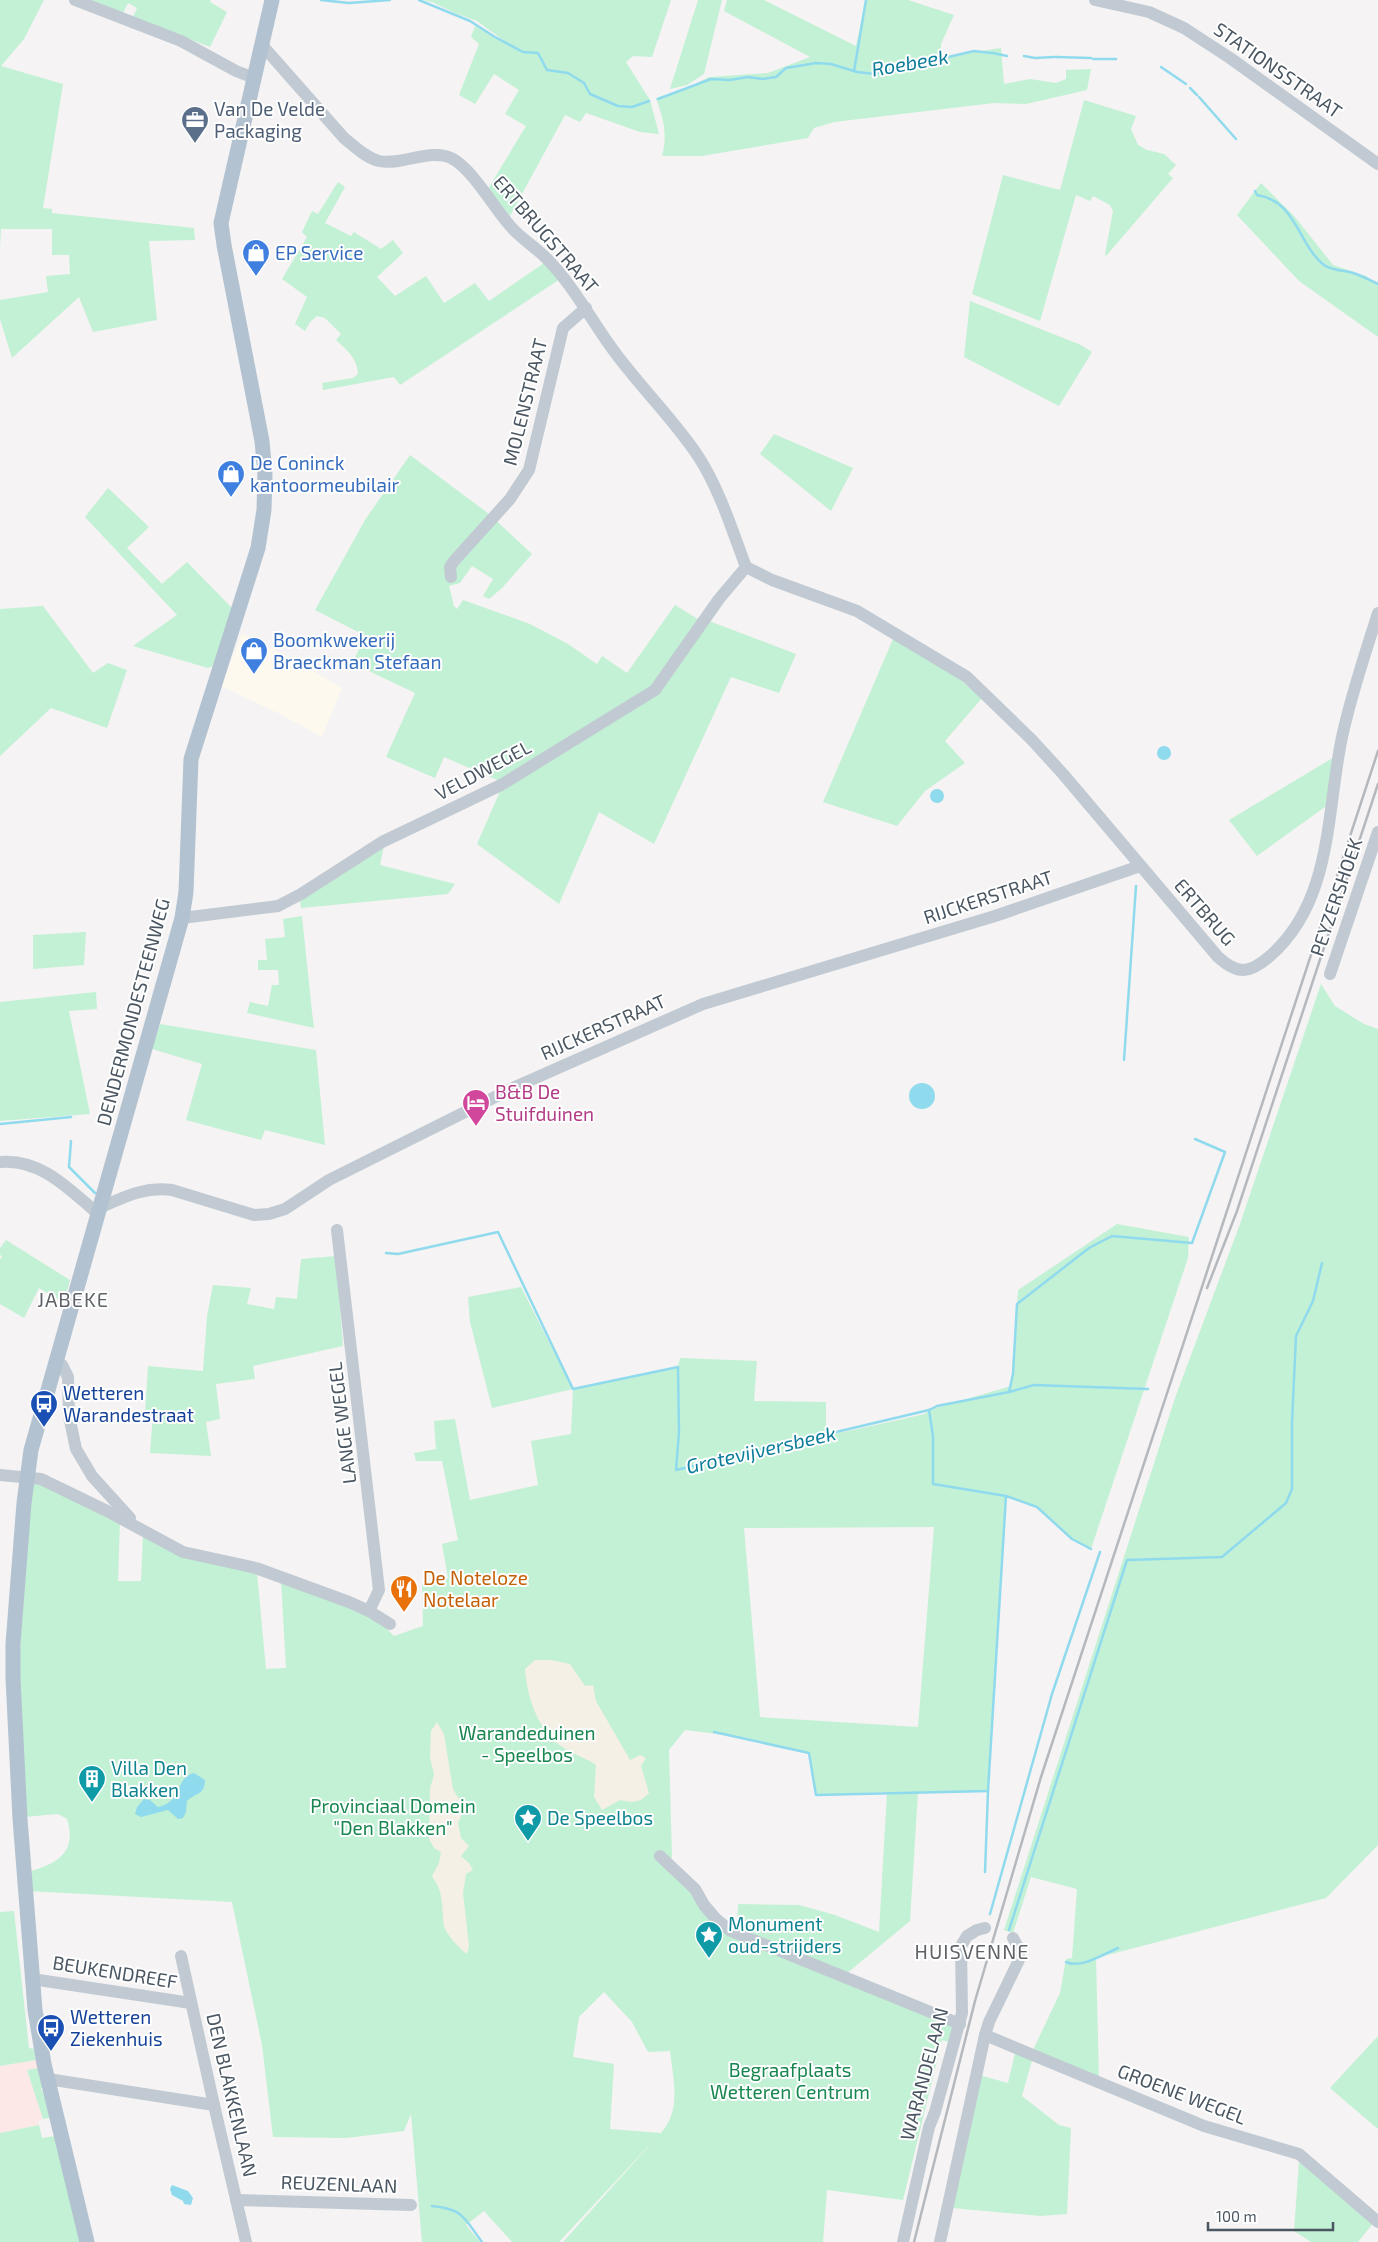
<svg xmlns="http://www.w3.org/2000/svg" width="1378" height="2242" font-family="'Exo 2',sans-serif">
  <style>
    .commercial { fill: #fdf9ef }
    .medical { fill: #fce8e6 }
    .green { fill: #c3f1d5; fill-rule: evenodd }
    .sand { fill: #f5f0e5 }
    .water { fill: #90daee }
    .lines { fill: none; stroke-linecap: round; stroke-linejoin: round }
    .stream { stroke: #90daee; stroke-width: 2.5 }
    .minor { stroke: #c1cad2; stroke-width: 12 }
    .major { stroke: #b3c2d1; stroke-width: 15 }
    .rail { stroke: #b5b8bd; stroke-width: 2.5 }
    .labels { text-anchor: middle; stroke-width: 4; stroke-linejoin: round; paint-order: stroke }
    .street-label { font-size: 19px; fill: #4a5661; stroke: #fff }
    .service-label { font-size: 19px; fill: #4e5e75; stroke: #fff; text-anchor: start }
    .shop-label { font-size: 19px; fill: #366cbe; stroke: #fff; text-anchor: start }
    .hotel-label { font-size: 19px; fill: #b23c85; stroke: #fff; text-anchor: start }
    .transit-label { font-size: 19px; fill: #164399; stroke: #fff; text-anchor: start }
    .food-label { font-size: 19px; fill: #c56008; stroke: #fff; text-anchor: start }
    .park-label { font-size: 19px; fill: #17864f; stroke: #fff }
    .culture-label { font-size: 19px; fill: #0d838f; stroke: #fff; text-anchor: start }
    .water-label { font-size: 20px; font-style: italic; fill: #0c7c9b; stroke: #fff }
    .neighbourhood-label { font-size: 20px; letter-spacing: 1px; fill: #5f6368; stroke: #fff }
  </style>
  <rect width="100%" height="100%" fill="#f5f3f3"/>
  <path class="commercial" d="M242,634l49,24 51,30 -20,49 -40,-22 -61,-29z"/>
  <path class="medical" d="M36,2060l2,8 -11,2 16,49 -5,2 1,4 -39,8v-67z"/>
  <g class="green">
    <path d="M0,0h44l-20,39 -23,27 62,18 -20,124 9,1v4l142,15 1,12 -46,1 8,79 -64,12 -14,-35 -67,61 -12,-39v-19l48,-8 -2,-16 24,-2 -1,-19h-17v-26h-51l-1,18z"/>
    <path d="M92,0h119l-1,2 17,10 -17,35 -77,-30 4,-9 -9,-5 -5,10z"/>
    <path d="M423,0h248l-19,57 -19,-1 -7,6 24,38 9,34 -19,-2 -54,-19 -6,9 -15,-7 -55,101 -22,-27 38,-63 -21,-12 14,-24 -25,-16 -19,30 -16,-9 20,-51 -8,-7 4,-11 42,24 -40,-29 -22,-8 -23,-11z"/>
    <path d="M698,0h24l-18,74 -17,11 -17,4z"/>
    <path d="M727,0h37l92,46 10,-46h42l46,15 -13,29v13l60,-9 3,36 26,-5 26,4 10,-4v-9l25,-1 -4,21 -61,14 -32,-1 -160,19 -20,6 -6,10 -106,18h-40c6,-22 1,-38 -6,-58l29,-9 24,-12 59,-4 42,-16 -86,-46z"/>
    <path d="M1084,100l52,16 -5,13 7,16 9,5 17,4 12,11 -8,9 5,4 -67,78 -1,-2 8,-43 -3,-6 -17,-9 -3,5 -14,-6 -36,126 -68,-27 31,-119 57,15z"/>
    <path d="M338,182l7,5 -20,36 26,13 3,-4 27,17 12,-9 10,13 -26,24 18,19 31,-20 18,27 31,-20 14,18 55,-38 16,16 -160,106 -6,-8 -71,13 -1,-7 31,-5 5,-4c-1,-16 -11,-24 -22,-34l5,-6 -16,-16 -8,-2 -7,6 -5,9 -10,-7 12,-27 -25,-18 25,-42 -5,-5 10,-21 6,3z"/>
    <path d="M1261,183l34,34 38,48 33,11 12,8v53l-79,-56 -62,-66z"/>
    <path d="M970,301l111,44 11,7 -33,54 -95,-49z"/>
    <path d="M774,434l79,34 -22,43 -71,-57z"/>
    <path d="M410,455l79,59 43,40 -30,34 -13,11 -6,-3 10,-17 -21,-13 -12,17 -11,3 5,20 3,3 6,-9 67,24 38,20 29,20 5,-8 25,17 48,-68 26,16 -51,68 -148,93 -58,-25 -9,21 -49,-21 29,-64 -63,-30 14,-27 -51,-26 50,-90z"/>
    <path d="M108,488l41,39 -22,21 35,36 25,-22 45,46 -19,58 -5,2 -75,-22 44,-31 -92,-98z"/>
    <path d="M43,606l50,67 15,-10 19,7 -20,58 -56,-20 -51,48v-147z"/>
    <path d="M709,621l87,33 -17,39 -48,-16 -77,167 -55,-32 -40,92 -82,-60 24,-55 154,-94z"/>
    <path d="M893,639l45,24 45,34 -38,44 20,22 -40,28 -28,35 -74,-24z"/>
    <path d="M1336,756l-7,48 -72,52 -28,-36z"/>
    <path d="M384,846l-4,19 75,19 -7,10 -147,14 -1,-7z"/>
    <path d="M302,916l10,96 2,16 -67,-15 3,-11 18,4 4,-21h7l-1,-15h-20v-10h9l-2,-21 20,-2 -2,-18z"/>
    <path d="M86,932l-2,33 -51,4v-34z"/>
    <path d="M1321,984l14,22 29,18 14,5v816l-52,53 -230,60 3,121 -67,-27 28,-59 6,-34 6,-1 5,-69 -46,-12 -18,56 -9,-3 171,-532 65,-174z"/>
    <path d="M96,992l1,17 -28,2 21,103 -90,7v-119z"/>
    <path d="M160,1024l156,26 9,95 -60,-15 -4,10 -75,-20 16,-56 -50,-15z"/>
    <path d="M1117,1224l72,13 -1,21 -97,291 -19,-10 -35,-32 -31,-11 -18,295 -70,1 -8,129 -64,53 -43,-16 -66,-32 1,-22 61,1 36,10 44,17 8,-140 -71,3 -7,-42 -67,-16 -57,-7 -16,20 3,107 -2,3 61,74 220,91 4,8 -3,10 -10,-3 -39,160 -76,-10 -4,52h-260l93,-104 -97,104h-47l-28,-31 -18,14 14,17h-58l-11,-128 -7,17 -58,7 -73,-1 -11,-92 -30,-143 -204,-11 3,-20c28,-8 46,-20 36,-52l-9,-5 -34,3 -6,-139 14,-197 88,39 -2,61h23l2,-47 114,39 9,96 20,-1 -5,-88 91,34 22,22 29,-10 -1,-42 26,-6 -6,-34 16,-4 -16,-79h-26l-2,-8 22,-4 -2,-28 21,-2 15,81 68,-15 -7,-44 40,-7 2,-45 -81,19 -22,-86 -2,-25 53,-10 52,102 105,-22 2,-9 77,3 -3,40 72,1v34l99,-22 4,-4 82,-24 7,-96zM934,1527l-16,200 -158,-10 -16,-189zM604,1992l28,30 16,30 22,-1c3,28 12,58 -9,82l-51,-4 4,-65 -41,-7 6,-40z"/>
    <path d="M6,1240l64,40 -6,23 -25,-15 -15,30 -24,-14v-44l2,-4 -2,-1v-7z"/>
    <path d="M336,1256l7,90 -90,20 2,13 -39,5 4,35 -14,3 5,34 -61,-3 3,-39h-8l3,-48 55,5 4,-55 6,-31 38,3 -4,16 27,5 2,-12 21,2 4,-40z"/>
    <path d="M14,1911l15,137 5,1 2,11 -36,6v-154z"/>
    <path d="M1378,2036v93l-48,-41z"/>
    <path d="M1016,2049l17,8 -11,39 37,29 12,3 -4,86 -26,2 -89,-8 27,-133 29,8z"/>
    <path d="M38,2068l5,19 -2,1 2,5h2l6,25 -8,1 -16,-49z"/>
    <path d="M39,2125l3,13 13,-2 25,106h-80v-109z"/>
    <path d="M1299,2162l76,59 -17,21h-47l-17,-11z"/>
  </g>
  <g class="sand">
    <path d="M535,1660h16l19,4 15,22 8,-1 3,16 34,59 10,-5 6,3 -5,8 8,27c-9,10 -16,10 -29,7l-18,10 -8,-13 2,-32c-10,-7 -22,-11 -32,-17 -26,-16 -37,-51 -39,-79z"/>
    <path d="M437,1722l7,12 9,55 6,10 3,15 -4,9 3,15 8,8 -8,10 8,7 4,7 -7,4 -3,19 6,53 -2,8c-6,-4 -22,-21 -23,-28 -3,-20 1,-31 -12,-50l7,-13 2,-11 -7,-4 -5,-9 1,-51 4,-13 -4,-18 1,-26z"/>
  </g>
  <g class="water">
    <circle cx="1164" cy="753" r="7"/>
    <circle cx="937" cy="796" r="7"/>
    <circle cx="922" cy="1096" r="13"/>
    <path d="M194,1773l11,7c0,15 -10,13 -18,21l-1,11 -3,6 -5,1 -10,-9 -27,7 -6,-3 2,-7 7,-8 6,1 8,7c25,-5 17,-30 36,-34z"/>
    <path d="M172,2185l16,6 5,7 -2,7 -7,-1 -1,-3 -11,-6 -2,-6z"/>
  </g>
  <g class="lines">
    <g class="stream">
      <path d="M321,0l28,3 41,-3"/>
      <path d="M419,0l51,21 25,16 28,15 15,1 9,17 21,3 16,10 6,11 28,12 14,1 17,-6"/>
      <path d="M993,53l14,3"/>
      <path d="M1024,56l11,2 19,-1"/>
      <path d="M1056,57l35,1"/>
      <path d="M1093,59h23"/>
      <path d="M1161,67l25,17"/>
      <path d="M854,71l12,-71"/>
      <path d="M1190,88l7,7"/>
      <path d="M1199,97l37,42"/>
      <path d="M658,99l53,-20 19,1 18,-3 14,2 14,-2 10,-9 30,-5 15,1 26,8 18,2 99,-23 17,2"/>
      <path d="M1255,191l2,4c40,6 41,50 67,70 9,6 19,5 29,8 9,3 17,7 25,11"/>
      <path d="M1124,1060l12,-174"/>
      <path d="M0,1124l71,-7"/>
      <path d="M71,1141l-2,26 26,26"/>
      <path d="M386,1253l12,1 100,-22 75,157 105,-22 1,65 -3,38 253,-60 8,-4 72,-14 4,-18 4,-70 72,-56 23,-12 80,7 33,-91 -30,-13"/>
      <path d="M1009,1392l25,-7 114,4"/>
      <path d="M929,1410l4,26v48l73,12"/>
      <path d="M714,1732l95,21 7,42 172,-4 18,-295 31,11 35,32 19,10"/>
      <path d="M985,1872l3,-81"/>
      <path d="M990,1914l62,-220 48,-142"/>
      <path d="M1009,1930l118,-370 95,-3 64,-54 6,-14v-67l4,-86 17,-35 9,-38"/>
      <path d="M1066,1962c15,7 38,-8 52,-14"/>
      <path d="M432,2206c32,3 32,12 50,36"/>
    </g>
    <g class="minor">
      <path d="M75,0l106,41 55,30 18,7"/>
      <path d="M1095,0l54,12 35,16 46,30 148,106"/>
      <path d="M262,45l82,93c10,8 22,20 35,23 23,5 53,-14 74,-2 21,12 42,51 59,69 11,12 26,21 37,33 25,26 41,57 62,86 27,38 61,70 87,109 22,34 34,74 48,111"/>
      <path d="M746,567l26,13 85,31 110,66 65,63 31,34 155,183c20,18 31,17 52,-1 63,-55 56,-143 72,-219 9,-42 23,-83 36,-124"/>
      <path d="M451,577l-1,-10 4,-6 56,-62 19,-29 34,-142 23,-20"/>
      <path d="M182,918l96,-12 23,-12 81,-52 119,-57 154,-95 64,-91 27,-32"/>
      <path d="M1330,974l48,-142"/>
      <path d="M0,1162c40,-4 69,27 97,51"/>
      <path d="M99,1208c25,-11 46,-22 73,-18l82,25 15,-1 16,-5 44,-29 186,-93 188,-83 292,-88 145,-50"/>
      <path d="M337,1230l42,360 -10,21"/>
      <path d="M55,1361l7,4 6,12 1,39 7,33 16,27 38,42"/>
      <path d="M0,1475l41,4 66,32 76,41 73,16 93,34 20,9 21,13"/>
      <path d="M660,1856l35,33 9,16 12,14 15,12 229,93"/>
      <path d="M181,1956l33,149 32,137"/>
      <path d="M32,1979l159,24"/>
      <path d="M985,2035l219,91 95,28 79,68"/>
      <path d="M48,2079l166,26"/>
      <path d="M236,2200l175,5"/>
      <path d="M903,2242l26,-115 6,-15 27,-99 -1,-67 6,-10 10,-6 8,-2"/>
      <path d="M940,2242l45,-207 4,-13 30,-62v-11l-6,-11"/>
    </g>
    <path class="major" d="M87,2242l-43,-178 -9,-54 -15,-191 -7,-141v-34l11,-141 7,-53 151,-532 4,-26 5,-133 67,-211 6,-38 1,-36 -3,-33 -38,-196 -3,-22 51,-223"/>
    <g class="rail">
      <path d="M1207,1288l30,-77 141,-427"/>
      <path d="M914,2242l61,-241 66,-224 337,-1026"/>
    </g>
  </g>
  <defs>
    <symbol id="office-pin" viewBox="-11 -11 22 30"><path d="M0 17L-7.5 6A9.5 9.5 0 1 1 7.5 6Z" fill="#5c6f8a" stroke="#fff"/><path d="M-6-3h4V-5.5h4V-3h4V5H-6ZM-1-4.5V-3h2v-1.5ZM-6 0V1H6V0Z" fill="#fff"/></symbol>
    <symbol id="shop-pin" viewBox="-11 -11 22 30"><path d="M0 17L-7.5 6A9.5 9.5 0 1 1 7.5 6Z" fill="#3f7fe0" stroke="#fff"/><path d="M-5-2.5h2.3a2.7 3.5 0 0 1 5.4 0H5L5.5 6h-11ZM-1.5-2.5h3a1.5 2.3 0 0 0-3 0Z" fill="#fff"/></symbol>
    <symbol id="hotel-pin" viewBox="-11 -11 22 30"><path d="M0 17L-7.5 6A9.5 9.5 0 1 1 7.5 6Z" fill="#d1479c" stroke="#fff"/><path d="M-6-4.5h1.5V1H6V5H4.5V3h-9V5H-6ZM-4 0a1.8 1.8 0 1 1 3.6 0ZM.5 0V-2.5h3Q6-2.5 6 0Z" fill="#fff"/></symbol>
    <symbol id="bus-pin" viewBox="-11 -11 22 30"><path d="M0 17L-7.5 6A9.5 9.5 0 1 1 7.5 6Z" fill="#1a4fb4" stroke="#fff"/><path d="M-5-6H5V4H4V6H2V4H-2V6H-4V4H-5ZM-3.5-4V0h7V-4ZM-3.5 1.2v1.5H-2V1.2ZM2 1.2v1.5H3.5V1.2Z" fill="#fff"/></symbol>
    <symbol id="restaurant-pin" viewBox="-11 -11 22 30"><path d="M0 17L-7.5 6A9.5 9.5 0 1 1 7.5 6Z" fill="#e8710a" stroke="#fff"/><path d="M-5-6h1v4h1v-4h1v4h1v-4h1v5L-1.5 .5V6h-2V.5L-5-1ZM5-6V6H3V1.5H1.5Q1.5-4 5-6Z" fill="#fff"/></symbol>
    <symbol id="building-pin" viewBox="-11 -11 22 30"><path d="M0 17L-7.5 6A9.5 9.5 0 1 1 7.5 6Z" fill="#0f9aa8" stroke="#fff"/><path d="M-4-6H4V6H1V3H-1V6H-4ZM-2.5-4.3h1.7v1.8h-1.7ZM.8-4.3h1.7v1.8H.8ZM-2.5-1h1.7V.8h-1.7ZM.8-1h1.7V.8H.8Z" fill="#fff"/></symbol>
    <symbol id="sight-pin" viewBox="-11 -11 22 30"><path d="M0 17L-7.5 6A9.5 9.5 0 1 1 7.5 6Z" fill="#0f9aa8" stroke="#fff"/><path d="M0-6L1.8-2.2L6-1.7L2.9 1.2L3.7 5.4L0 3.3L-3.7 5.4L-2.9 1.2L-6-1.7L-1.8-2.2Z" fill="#fff"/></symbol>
  </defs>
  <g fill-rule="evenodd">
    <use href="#office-pin" x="179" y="104" width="32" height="43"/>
    <use href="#shop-pin" x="240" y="237" width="32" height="43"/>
    <use href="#shop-pin" x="215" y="458" width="32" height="43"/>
    <use href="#shop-pin" x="238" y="635" width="32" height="43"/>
    <use href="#hotel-pin" x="460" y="1087" width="32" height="43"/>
    <use href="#bus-pin" x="28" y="1388" width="32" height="43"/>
    <use href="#restaurant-pin" x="388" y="1573" width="32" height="43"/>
    <use href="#building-pin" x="76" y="1763" width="32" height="43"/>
    <use href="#sight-pin" x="512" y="1802" width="32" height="43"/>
    <use href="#sight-pin" x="693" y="1919" width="32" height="43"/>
    <use href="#bus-pin" x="35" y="2012" width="32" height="43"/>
  </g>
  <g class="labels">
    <g class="street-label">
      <text transform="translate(1278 70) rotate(35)" y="7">STATIONSSTRAAT</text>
      <text transform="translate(546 234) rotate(49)" y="7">ERTBRUGSTRAAT</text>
      <text transform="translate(525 402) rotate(-76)" y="7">MOLENSTRAAT</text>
      <text transform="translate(483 770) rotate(-28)" y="7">VELDWEGEL</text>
      <text transform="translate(988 897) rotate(-18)" y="7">RIJCKERSTRAAT</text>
      <text transform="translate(1336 897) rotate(-71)" y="7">PEYZERSHOEK</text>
      <text transform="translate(1205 912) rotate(49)" y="7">ERTBRUG</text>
      <text transform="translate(133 1012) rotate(-75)" y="7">DENDERMONDESTEENWEG</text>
      <text transform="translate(603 1027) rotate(-24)" y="7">RIJCKERSTRAAT</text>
      <text transform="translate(342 1423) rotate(-97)" y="7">LANGE WEGEL</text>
      <text transform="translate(115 1972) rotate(9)" y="7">BEUKENDREEF</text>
      <text transform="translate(924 2074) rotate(-75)" y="7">WARANDELAAN</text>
      <text transform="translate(1182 2094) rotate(21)" y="7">GROENE WEGEL</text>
      <text transform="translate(232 2095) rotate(77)" y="7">DEN BLAKKENLAAN</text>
      <text transform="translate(339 2184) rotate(2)" y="7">REUZENLAAN</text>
    </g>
    <g class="service-label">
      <text x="214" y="116">Van De Velde<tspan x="214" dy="22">Packaging</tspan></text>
    </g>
    <g class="shop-label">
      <text x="275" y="260">EP Service</text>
      <text x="250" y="470">De Coninck<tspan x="250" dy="22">kantoormeubilair</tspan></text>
      <text x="273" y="647">Boomkwekerij<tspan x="273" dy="22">Braeckman Stefaan</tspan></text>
    </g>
    <g class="hotel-label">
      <text x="495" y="1099">B&amp;B De<tspan x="495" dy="22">Stuifduinen</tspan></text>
    </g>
    <g class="transit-label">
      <text x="63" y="1400">Wetteren<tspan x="63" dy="22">Warandestraat</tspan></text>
      <text x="70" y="2024">Wetteren<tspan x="70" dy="22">Ziekenhuis</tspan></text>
    </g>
    <g class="food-label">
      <text x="423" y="1585">De Noteloze<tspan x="423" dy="22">Notelaar</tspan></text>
    </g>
    <g class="park-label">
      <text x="527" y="1740">Warandeduinen<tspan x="527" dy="22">- Speelbos</tspan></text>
      <text x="393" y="1813">Provinciaal Domein<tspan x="393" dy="22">"Den Blakken"</tspan></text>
      <text x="790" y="2077">Begraafplaats<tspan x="790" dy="22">Wetteren Centrum</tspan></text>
    </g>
    <g class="culture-label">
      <text x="111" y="1775">Villa Den<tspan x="111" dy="22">Blakken</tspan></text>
      <text x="547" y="1825">De Speelbos</text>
      <text x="728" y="1931">Monument<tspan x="728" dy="22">oud-strijders</tspan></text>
    </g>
    <g class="water-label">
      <text transform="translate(910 63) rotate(-10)" y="7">Roebeek</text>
      <text transform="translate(761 1450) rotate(-13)" y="7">Grotevijversbeek</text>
    </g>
    <g class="neighbourhood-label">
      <text x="73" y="1307">JABEKE</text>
      <text x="972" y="1959">HUISVENNE</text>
    </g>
  </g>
  <path d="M1208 2222v8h125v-8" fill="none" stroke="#4a5661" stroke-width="2.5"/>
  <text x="1216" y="2222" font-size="15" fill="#4a5661" stroke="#ffffff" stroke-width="4" paint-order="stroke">100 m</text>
</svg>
